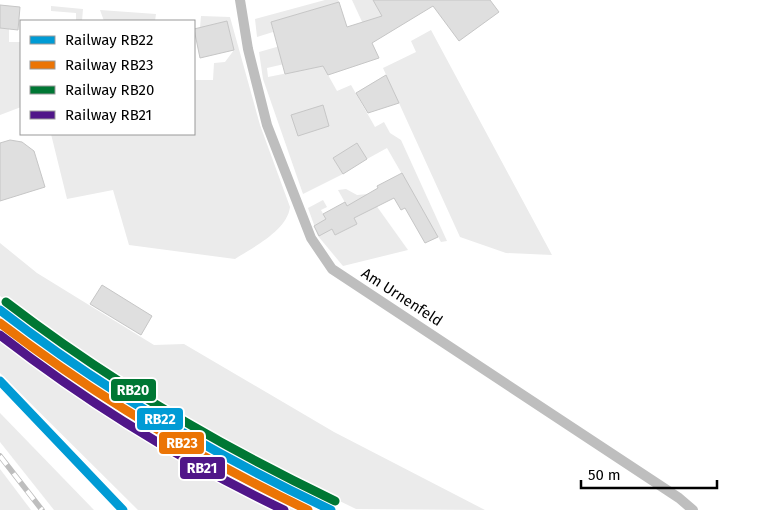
<svg xmlns="http://www.w3.org/2000/svg" width="761" height="510" font-family="'Fira Sans',sans-serif">
  <style>
    .green { fill: #ebebeb }
    .building { fill: #dfdfdf; stroke: #c6c6c6 }
    .lines { fill: none; stroke-linecap: round; stroke-linejoin: round }
    .lane { stroke: #bebebe; stroke-width: 10 }
    .rail-casing { stroke: #bebebe; stroke-width: 5.5 }
    .rail { stroke: #fff; stroke-width: 4; stroke-dasharray: 11; stroke-linecap: butt }
    .rail-1-casing { stroke: #fff; stroke-width: 12 }
    .rail-2-casing { stroke: #fff; stroke-width: 12 }
    .rail-3-casing { stroke: #fff; stroke-width: 12 }
    .rail-4-casing { stroke: #fff; stroke-width: 12 }
    .rail-1 { stroke: #009bd5; stroke-width: 9 }
    .rail-2 { stroke: #eb7405; stroke-width: 9 }
    .rail-3 { stroke: #007734; stroke-width: 9 }
    .rail-4 { stroke: #501689; stroke-width: 9 }
    .labels { text-anchor: middle; stroke-width: 4; stroke-linejoin: round; paint-order: stroke }
    .street-label { font-size: 15px; fill: #000; stroke: #fff }
    .line-badge { stroke: #fff; stroke-width: 2 }
    .badge-label { font-size: 14px; text-anchor: middle; font-weight: bold; fill: #fff }
  </style>
  <rect width="100%" height="100%" fill="#fff"/>
  <g class="green">
    <path d="M325,0h13l1,2 -68,20 2,10 -16,5 -2,-18z"/>
    <path d="M352,0h21l18,31 -21,8z"/>
    <path d="M51,6l32,3 -1,12h-6v-8l-25,-2z"/>
    <path d="M100,10l56,4 -1,7h-51z"/>
    <path d="M201,16l29,1 30,108 30,82c-3,24 -37,40 -55,52l-106,-14 -16,-55 -46,9 -16,-65h143v-54h19l1,-17 11,-1 9,-12 -7,-29 -27,7z"/>
    <path d="M0,28l9,1v13h12v65l-21,8z"/>
    <path d="M431,30l121,225 -46,-2 -46,-16 -77,-169 33,-16 -5,-11z"/>
    <path d="M312,37l7,19 -52,12 1,9 55,-11 14,25 14,-6 24,42 9,-5 6,11 11,7 46,101 -6,1 -54,-94 -20,11 -34,-1 10,16 -40,20 -40,-115 -4,-27z"/>
    <path d="M346,189l11,6 11,-1 40,56 -65,16 -25,-30 -10,-28 15,-8 4,7 -6,3 14,25 22,-11 -19,-34z"/>
    <path d="M0,243l37,30 117,72 30,-1 150,88 151,78 -129,-1 -135,-66 -64,-38 -103,-68 -54,-41z"/>
    <path d="M0,322c98,74 200,136 311,188h-173l-138,-137z"/>
    <path d="M0,413l94,97h-40l-54,-68z"/>
    <path d="M0,469l31,41h-31z"/>
  </g>
  <g class="building">
    <path d="M373,0h117l9,12 -40,29 -26,-35 -61,37 7,15 -51,17 -5,-9 -38,8 -14,-52 68,-20 8,25 35,-11z"/>
    <path d="M0,5l20,2 -2,23 -18,-2z"/>
    <path d="M227,21l7,29 -34,8 -6,-29z"/>
    <path d="M386,75l13,28 -31,10 -12,-20z"/>
    <path d="M323,105l6,21 -31,10 -7,-21z"/>
    <path d="M10,140l12,2 12,9 11,36 -45,14v-58z"/>
    <path d="M357,143l10,16 -24,15 -10,-16z"/>
    <path d="M402,173l36,64 -13,6 -20,-35 -4,2 -7,-12 -40,20 3,6 -22,11 -3,-6 -13,7 -5,-10 12,-7 -3,-5 22,-12 2,4 31,-18 -1,-2z"/>
    <path d="M102,285l50,31 -11,19 -51,-31z"/>
  </g>
  <g class="lines">
    <path class="lane" d="M240,0l8,49 19,76 44,113 21,31 347,229 14,12"/>
    <defs>
      <path id="rail" d="M0,456l42,54"/>
    </defs>
    <use href="#rail" class="rail-casing"/>
    <use href="#rail" class="rail"/>
    <defs>
      <g id="rail-1">
        <path d="M0,310c103,80 213,144 331,200"/>
        <path d="M0,381l123,129"/>
      </g>
      <path id="rail-2" d="M0,323c96,73 199,135 308,187"/>
      <path id="rail-3" d="M6,302c103,79 212,143 329,199"/>
      <path id="rail-4" d="M0,335c88,68 184,127 284,175"/>
    </defs>
    <use href="#rail-1" class="rail-1-casing"/>
    <use href="#rail-2" class="rail-2-casing"/>
    <use href="#rail-3" class="rail-3-casing"/>
    <use href="#rail-4" class="rail-4-casing"/>
    <use href="#rail-1" class="rail-1"/>
    <use href="#rail-2" class="rail-2"/>
    <use href="#rail-3" class="rail-3"/>
    <use href="#rail-4" class="rail-4"/>
  </g>
  <g class="labels">
    <g class="street-label">
      <text transform="translate(402 297) rotate(33)" y="5">Am Urnenfeld</text>
    </g>
  </g>
  <g class="line-badge">
    <rect x="110" y="378" width="47" height="24" rx="5" fill="#007734"/>
    <rect x="136" y="407" width="48" height="24" rx="5" fill="#009bd5"/>
    <rect x="158" y="431" width="47" height="24" rx="5" fill="#eb7405"/>
    <rect x="179" y="456" width="47" height="24" rx="5" fill="#501689"/>
  </g>
  <g class="badge-label">
    <text x="133" y="395">RB20</text>
    <text x="160" y="424">RB22</text>
    <text x="182" y="448">RB23</text>
    <text x="202" y="473">RB21</text>
  </g>
  <rect x="20" y="20" width="175" height="115" fill="#ffffff" stroke="#999999"/>
  <rect x="30" y="36" width="25" height="8" fill="#009bd5" stroke="#999999"/>
  <text x="65" y="45" font-size="15" fill="#000000">Railway RB22</text>
  <rect x="30" y="61" width="25" height="8" fill="#eb7405" stroke="#999999"/>
  <text x="65" y="70" font-size="15" fill="#000000">Railway RB23</text>
  <rect x="30" y="86" width="25" height="8" fill="#007734" stroke="#999999"/>
  <text x="65" y="95" font-size="15" fill="#000000">Railway RB20</text>
  <rect x="30" y="111" width="25" height="8" fill="#501689" stroke="#999999"/>
  <text x="65" y="120" font-size="15" fill="#000000">Railway RB21</text>
  <path d="M581 480v8h136v-8" fill="none" stroke="#000000" stroke-width="2.5"/>
  <text x="588" y="480" font-size="15" fill="#000000" stroke="#ffffff" stroke-width="4" paint-order="stroke">50 m</text>
</svg>
